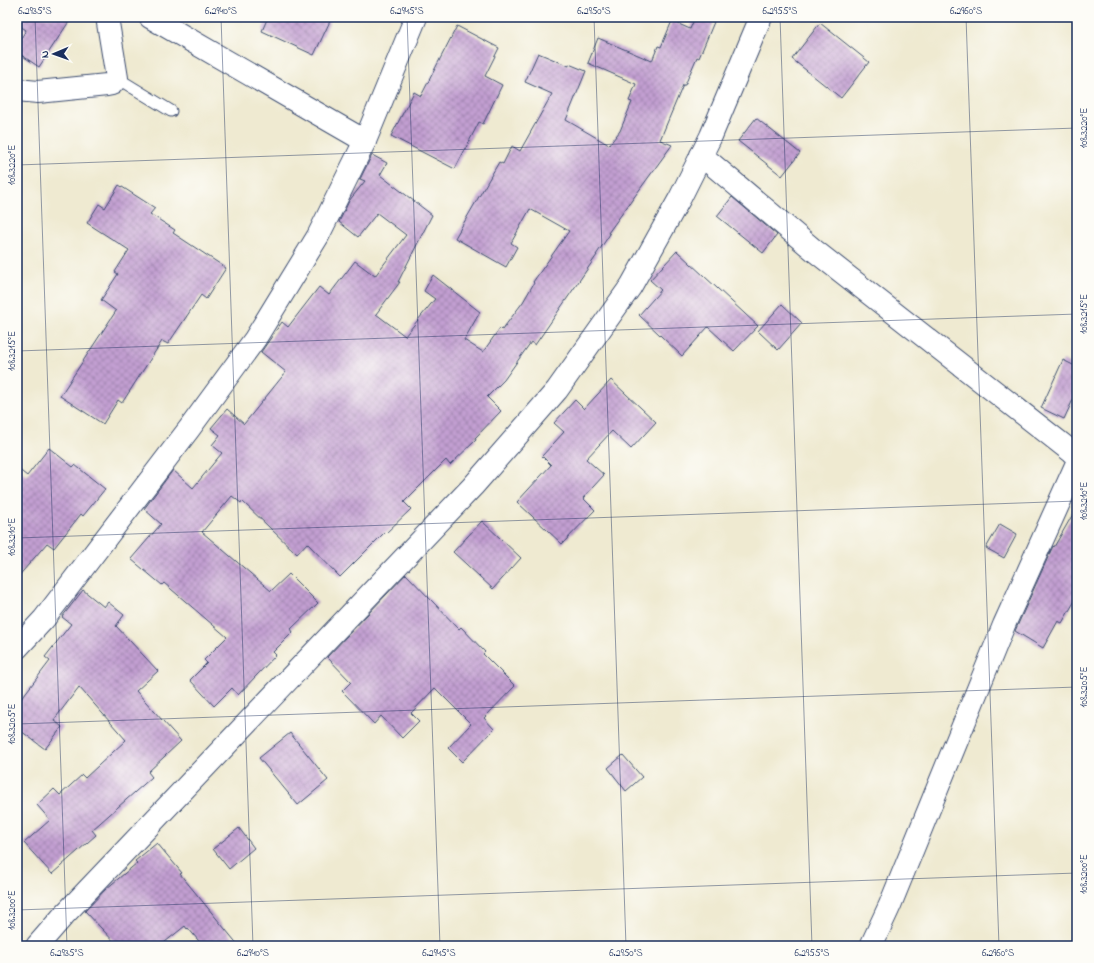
<svg xmlns="http://www.w3.org/2000/svg" width="1094" height="963" font-family="'Indie Flower',sans-serif">
  <style>
    .building { fill: url(#building-cross-hatch) }
    .lines { fill: none; stroke-linecap: round; stroke-linejoin: round }
    .service-casing { stroke: #3b4b6f; stroke-width: 13 }
    .minor-casing { stroke: #3b4b6f; stroke-width: 24 }
    .service { stroke: #fff; stroke-width: 11 }
    .minor { stroke: #fff; stroke-width: 22 }
    .ticks { fill: none; stroke: #1b2f5e; stroke-width: 1; stroke-opacity: 0.45 }
    .neatline { fill: none; stroke: #1b2f5e; stroke-width: 1.5 }
    .ticks-label { font-size: 10px; text-anchor: middle; fill: #1b2f5e }
  </style>
  <defs>
    <pattern id="building-cross-hatch" width="8" height="8" patternUnits="userSpaceOnUse"><rect width="8" height="8" fill="#c29fd1"/><path d="M0 0l8 8M0 8l8-8" fill="none" stroke="#9d82ad"/></pattern>
  </defs>
  <rect width="100%" height="100%" fill="#fdfcf7"/>
  <filter id="ink" filterUnits="userSpaceOnUse"><feTurbulence type="fractalNoise" baseFrequency=".025" numOctaves="2"/><feDisplacementMap in="SourceGraphic" scale="8" xChannelSelector="R" yChannelSelector="G"/><feConvolveMatrix kernelMatrix="1 2 1 2 8 2 1 2 1" color-interpolation-filters="sRGB"/></filter>
  <filter id="wash" filterUnits="userSpaceOnUse"><feTurbulence type="fractalNoise" baseFrequency=".012" numOctaves="4" result="noise"/><feDisplacementMap in="SourceGraphic" scale="16" xChannelSelector="R" yChannelSelector="G"/><feGaussianBlur stdDeviation="0.9" result="paint"/><feColorMatrix in="noise" values="0 0 0 0 0 0 0 0 0 0 0 0 0 0 0 0 0 1.4 0 .05"/><feComposite in="paint" operator="in"/></filter>
  <g filter="url(#wash)">
    <rect width="100%" height="100%" fill="#efead1"/>
    <g id="blocks">
      <g class="building">
        <path d="M17,17h55l-33,50 -22,-15v-7l9,-15 -9,-6z"/>
        <path d="M268,17h64l-18,38 -52,-24z"/>
        <path d="M695,17h7l12,5 -15,36 -2,-1 -12,28h-2l-23,55 12,5 -64,88 2,1 -14,21h1l-62,90 -4,-3 -27,38 -17,17 14,14 -26,27 1,2 -26,25 -4,-5 -42,42 7,7 -25,24 -1,-1 -45,45 -33,-34 -10,11 -55,-53 -1,2 -9,-7 -30,36 69,59 18,-17 29,29 -27,26 2,3 -20,20 3,3 -38,40 -6,-7 -18,18 -24,-26 17,-17 -3,-3 23,-23 -63,-54 -2,2 -31,-26 30,-35 -17,-15 29,-39 20,18 29,-35 -10,-8 8,-10 -9,-7 16,-19 17,15 42,-52 -25,-20 21,-30 6,5 31,-40 10,8 26,-34 20,15 31,-41 -29,-22 -19,24 -19,-15 10,-21 16,-20 -5,-2 12,-24 15,8 -7,12 52,40 -34,67h2l-24,32 29,22 30,-37 -11,-8 9,-16 47,37 -16,28 19,12 17,-24 2,2 21,-28 11,-19 -1,-1 36,-51 -39,-22 -19,34 6,4 -11,20 -51,-29 44,-76 4,2 9,-18 8,5 32,-57 -27,-12 13,-29 31,13v-2l17,7 -20,49 43,25 11,-14 12,-29 -3,-1 7,-17 -48,-21 10,-25 54,23 6,-15 3,1 11,-26 18,8z"/>
        <path d="M820,23l49,39 -28,36 -49,-39z"/>
        <path d="M457,26l42,22 -14,28 17,9 -19,39 -4,-2 -24,47 -64,-33 23,-44 7,4z"/>
        <path d="M756,118l44,35 -18,23 -44,-35z"/>
        <path d="M119,185l36,23 -5,6 25,16 -2,3 53,35 -20,31 -5,-4 -33,49 -6,-3 -40,62 -4,-3 -15,24 -43,-28 56,-85 -15,-11 17,-26 -3,-2 14,-22 -42,-27 12,-19 6,4z"/>
        <path d="M732,197l45,38 -14,18 -46,-37z"/>
        <path d="M677,251l81,75 -24,25 -26,-24 -26,29 -43,-41 22,-25 -11,-10z"/>
        <path d="M782,304l20,19 -24,27 -20,-19z"/>
        <path d="M1063,360l14,7v24l-13,28 -23,-11z"/>
        <path d="M611,380l45,42 -25,27 -19,-18 -26,28 18,16 -21,23 12,12 -33,34 -45,-42 34,-37 -9,-9 22,-24 -10,-9 21,-23 9,9z"/>
        <path d="M49,448l24,19 2,-2 30,24 -22,27 -2,-2 -27,34 -7,-5 -30,35v-110l10,8z"/>
        <path d="M1077,507v90l-15,26 -4,-2 -15,27 -28,-17 38,-85 1,1z"/>
        <path d="M482,521l39,37 -28,31 -40,-37z"/>
        <path d="M1000,524l17,10 -13,24 -18,-10z"/>
        <path d="M406,574l53,55 2,-2 24,25 -2,2 32,32 -31,32 10,11 -32,33 -14,-14 23,-24 -36,-36 -24,25 8,8 -17,17 -21,-22 -7,8 -32,-33 9,-9 -24,-25z"/>
        <path d="M83,590l21,17 4,-5 16,13 -8,11 42,45 -22,20 45,50 -33,31 4,5 -60,53 4,5 -44,39 -28,-31 26,-23 -13,-15 17,-16 6,6 22,-20 3,3 41,-38 -47,-53 -25,33 8,7 -17,22 -28,-21v-24l33,-43 -5,-4 26,-33 -9,-7z"/>
        <path d="M290,733l38,47 -30,25 -39,-47z"/>
        <path d="M623,755l19,22 -16,14 -18,-23z"/>
        <path d="M239,828l15,20 -25,21 -16,-20z"/>
        <path d="M157,843l25,30 -2,1 59,72h-36l-15,-18 -1,1 -2,-3 -25,20h-42l-33,-35 21,-22 31,-26 -2,-2z"/>
      </g>
    </g>
  </g>
  <g filter="url(#ink)">
    <use href="#blocks" fill-opacity="0" stroke="#3b4b6f" stroke-width="1"/>
    <g class="lines">
      <defs>
        <path id="service" d="M117,78l54,33"/>
        <g id="minor">
          <path d="M150,17l215,124"/>
          <path d="M17,90l21,2 69,-7 5,-1 5,-6 -10,-61"/>
          <path d="M701,155l114,96 262,205"/>
          <path d="M17,648l27,-29 145,-190 66,-90 63,-103 47,-95 51,-124"/>
          <path d="M37,946l27,-31 409,-429 84,-96 74,-104 49,-88 31,-62 50,-119"/>
          <path d="M871,946l19,-41 114,-280 73,-162"/>
        </g>
      </defs>
      <use href="#service" class="service-casing"/>
      <use href="#minor" class="minor-casing"/>
      <use href="#service" class="service"/>
      <use href="#minor" class="minor"/>
    </g>
  </g>
  <path class="ticks" d="M35,17l32,929M221,17l32,929M407,17l33,929M594,17l32,929M780,17l32,929M966,17l33,929M17,165l1060,-37M17,351l1060,-37M17,538l1060,-37M17,724l1060,-37M17,910l1060,-37"/>
  <rect width="1094" height="963" fill="none" stroke="#fdfcf7" stroke-width="44"/>
  <g transform="translate(54 54) rotate(268)" stroke="#fdfcf7" stroke-width="3" paint-order="stroke">
  <path d="M0-3L7 15L0 10L-7 15Z" fill="#1b2f5e"/>
  <text y="-6" font-size="11" font-weight="bold" text-anchor="middle" fill="#1b2f5e">N</text>
  </g>
  <rect x="22" y="22" width="1050" height="919" class="neatline"/>
  <g class="ticks-label">
    <text x="35" y="14">6.2935°S</text>
    <text x="221" y="14">6.2940°S</text>
    <text x="407" y="14">6.2945°S</text>
    <text x="594" y="14">6.2950°S</text>
    <text x="780" y="14">6.2955°S</text>
    <text x="966" y="14">6.2960°S</text>
    <text transform="translate(1083 128) rotate(-90)" y="4">108.3220°E</text>
    <text transform="translate(11 165) rotate(-90)" y="4">108.3220°E</text>
    <text transform="translate(1083 314) rotate(-90)" y="4">108.3215°E</text>
    <text transform="translate(11 351) rotate(-90)" y="4">108.3215°E</text>
    <text transform="translate(1083 501) rotate(-90)" y="4">108.3210°E</text>
    <text transform="translate(11 537) rotate(-90)" y="4">108.3210°E</text>
    <text transform="translate(1083 687) rotate(-90)" y="4">108.3205°E</text>
    <text transform="translate(11 724) rotate(-90)" y="4">108.3205°E</text>
    <text transform="translate(1083 874) rotate(-90)" y="4">108.3200°E</text>
    <text transform="translate(11 910) rotate(-90)" y="4">108.3200°E</text>
    <text x="67" y="956">6.2935°S</text>
    <text x="253" y="956">6.2940°S</text>
    <text x="439" y="956">6.2945°S</text>
    <text x="626" y="956">6.2950°S</text>
    <text x="812" y="956">6.2955°S</text>
    <text x="998" y="956">6.2960°S</text>
  </g>
</svg>
